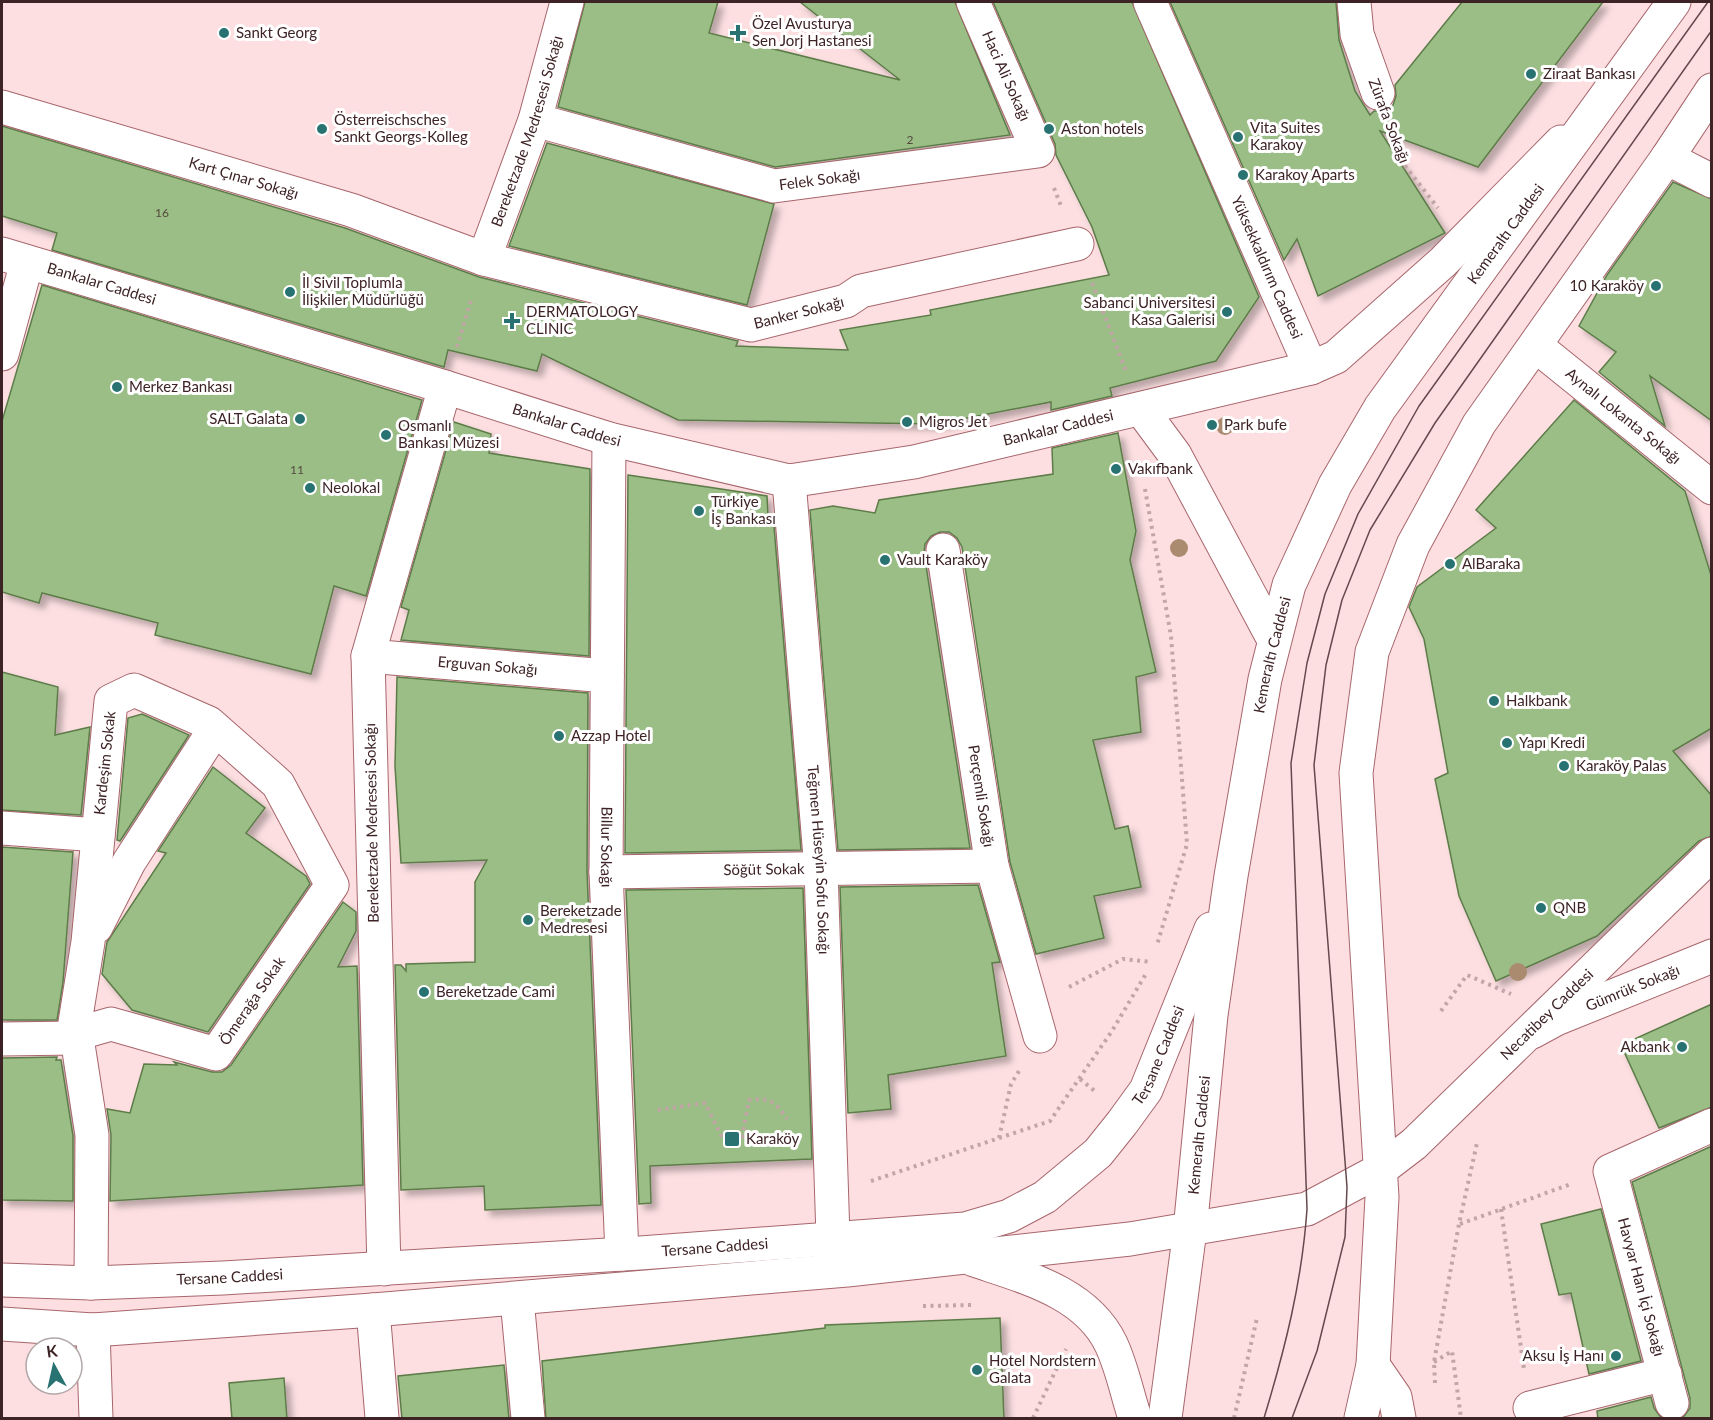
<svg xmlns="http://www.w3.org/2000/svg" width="1713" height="1420" font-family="Lato,sans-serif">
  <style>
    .building { fill: #9bbd86; stroke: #5d7c49; stroke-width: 1.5; filter: url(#shadow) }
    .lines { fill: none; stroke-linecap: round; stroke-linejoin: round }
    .minor-casing { stroke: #a7666c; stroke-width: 35 }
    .major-casing { stroke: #a7666c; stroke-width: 35 }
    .path { stroke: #c2a5a7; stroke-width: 4; stroke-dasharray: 3 4.5; stroke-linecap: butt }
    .minor { stroke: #fff; stroke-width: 33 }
    .major { stroke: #fff; stroke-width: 33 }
    .tram { stroke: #65494c; stroke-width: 1.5 }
    .tree { fill: #ab8b6f }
    .poi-dot { fill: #287372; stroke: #fff; stroke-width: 2 }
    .labels { text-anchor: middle; stroke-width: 6; stroke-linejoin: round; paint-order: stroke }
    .number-label { font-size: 12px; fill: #554a3e }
    .poi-label { font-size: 15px; fill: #3e2326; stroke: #fff; text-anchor: start }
    .street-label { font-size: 15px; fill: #3e2326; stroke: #fff }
  </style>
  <defs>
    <filter id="shadow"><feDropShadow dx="5.5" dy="5.5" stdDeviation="3" flood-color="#0004"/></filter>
  </defs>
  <rect width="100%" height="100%" fill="#fddfe1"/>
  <g class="building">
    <path d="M585,2h133l-9,31 191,47 -100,-78h155l55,133 -235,32 -217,-60z"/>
    <path d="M993,2h139l127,295 -43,64 -106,27 2,8 -61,14v-8l-115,22 -258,-4 -136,-66 -5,17 -89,-21 -4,17 -392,-117 5,-17 -55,-17v-90l343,102 134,49 259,64 -2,5 112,4 -8,-20 91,-15 -1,-5 179,-35 -17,-48 -36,-72 -1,-11z"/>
    <path d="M1170,2h166l3,38 16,51 15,24 4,-4h10l9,-6 3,-9 -1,-11 67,-83h141l-125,165 -98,-36 65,102 -127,63 -21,-57 -13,21z"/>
    <path d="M547,143l227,61 -27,101 -238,-59z"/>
    <path d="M1673,182l39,17v222l-62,-45 15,50 -66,-54 17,-20 -37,-26 28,-51z"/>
    <path d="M42,285l380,115 -56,196 -32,-10 -23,88 -156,-39 3,-12 -116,-30 -3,10 -37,-11v-171z"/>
    <path d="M1574,400l111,91 26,84 1,153 -39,23 39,45v40l-13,5 -102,95 -101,45 -37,-85 -24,-117 13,-6 -24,-134 -15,-32 8,-20 79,-59 -20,-18z"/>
    <path d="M454,422l37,12 -2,19 101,16 -1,187 -188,-16 8,-30 -8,-3z"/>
    <path d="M1118,433l18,98 -6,29 26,112 -20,5 5,55 -48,8 22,89 13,-3 13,61 -47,9 10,42 -68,16 -26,-92 -48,-315 -5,-9 -8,-6h-9l-9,4 -6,8 -1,9 46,295 -132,2 -28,-340 23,-4 42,7 4,-13 174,-26 -1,-26z"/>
    <path d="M628,475l139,21 1,20 5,-1 28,335 -176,3z"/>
    <path d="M2,672l56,15 -3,48 35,-8 -9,88 -79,-5z"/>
    <path d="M397,677l191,16 -1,179 14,333 -116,5 -1,-24 -83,4 -6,-225h6l5,6v-7l69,-2v-80l12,-22 -86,3 -6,-97z"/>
    <path d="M142,714l47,21 -69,106 -3,-1 11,-122z"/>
    <path d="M213,767l52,41 -19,25 60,43 4,8 -102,148 -76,-22 -30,-36 5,-32 59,-89 -8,-2z"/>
    <path d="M2,847l71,5 -10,130 -6,38h-55z"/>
    <path d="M978,885l22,77 -8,1 14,93 -118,19 3,34 -43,4 -8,-226z"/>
    <path d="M803,888l9,271 -162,7 1,37 -12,1 -13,-314z"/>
    <path d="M343,902l13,10v19l-18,36 19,-1 6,219 -253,16 1,-66 -4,-26 23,4 14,-49 33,1 -3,-3 38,10h10l9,-7z"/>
    <path d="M1712,1004v103l-53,21 -38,-83z"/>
    <path d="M57,1057l-1,3h5l12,76v65l-71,-1v-142z"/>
    <path d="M1712,1146v273h-30l8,-11v-10l-58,-216z"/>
    <path d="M1601,1209l40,152 -52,13 -18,-81 -12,2 -18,-71z"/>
    <path d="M1000,1318l4,101h-458l-4,-58 283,-33v-3z"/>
    <path d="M504,1365l5,54h-107l-4,-43z"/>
    <path d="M284,1378l3,41h-55l-3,-36z"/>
    <path d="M1651,1397l3,11 8,11h-64l-1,-8z"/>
  </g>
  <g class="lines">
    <defs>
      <g id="minor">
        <path id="s1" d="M1150,2l161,366"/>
        <path d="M1354,2l3,32 21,59"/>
        <path id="s2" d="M2,107l349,103 133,49 267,66 95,-24 15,-10 216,-47"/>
        <path id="s3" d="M535,120l239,66 264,-35 -65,-149"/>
        <path d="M1667,158l45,23"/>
        <path id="s4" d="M2,254l443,133 164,52 180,42 125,-19 397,-94 25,-11 107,-95 118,-120"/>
        <path id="s5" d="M484,259l51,-139 32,-118"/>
        <path id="s6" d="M1536,346l176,142"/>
        <path d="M2,354l25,-92"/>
        <path d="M1141,409l34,46 99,185"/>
        <path id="s7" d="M609,439l-3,433 16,382"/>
        <path id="s8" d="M789,481l32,388 12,368"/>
        <path id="s9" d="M943,550l49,316 48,170"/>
        <path id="s10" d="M368,656l239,20"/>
        <path d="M2,828l96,7"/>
        <path id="s11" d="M606,872l386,-6"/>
        <path d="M96,927l33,-65 86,-133"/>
        <path id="s12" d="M1532,1032l24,-13 156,-63"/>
        <path id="s13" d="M73,1035l38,-11 105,30 116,-169 -54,-101 -69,-61 -75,-33 -23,11 -23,241 -15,93 4,3 15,97 -1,148"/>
        <path d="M2,1039l75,-1"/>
        <path d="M384,1269l-16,-613 77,-269"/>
        <path d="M517,1299l11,119"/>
        <path d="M373,1310l9,108"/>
        <path d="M93,1330l3,88"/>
        <path d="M1373,1365l22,32 4,21"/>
        <path d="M1672,1403l-62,-232 102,-46"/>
        <path d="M1530,1408l135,-34"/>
      </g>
      <g id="major">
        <path d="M974,1260c50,17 112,32 137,84 11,23 16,50 24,74"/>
        <path id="s14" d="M2,1280l89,3 132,-5 417,-25 325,-24 44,-13 36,-19 53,-44 24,-30 24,-33 65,-161"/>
        <path id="s15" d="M2,1324l91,6 280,-20 474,-40 283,-31 177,-30 73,-39 34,-26 298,-290"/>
        <path id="s16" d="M1165,1418l25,-188 21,-215 20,-139 34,-197 24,-94 46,-100 45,-77 294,-406"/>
        <path d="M1361,1418l12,-53 9,-168 -26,-424 16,-121 41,-107 66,-121 188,-266 45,-68"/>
      </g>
    </defs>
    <use href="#minor" class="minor-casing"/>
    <use href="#major" class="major-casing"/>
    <g class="path">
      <path d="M1391,131l11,31 36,46"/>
      <path d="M1054,188l7,18"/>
      <path d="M1092,283l34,88"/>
      <path d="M457,347l15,-50"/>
      <path d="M1145,489l26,147 16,208 -30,101"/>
      <path d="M1069,987l54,-28 29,3"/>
      <path d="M1441,1011l26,-36 44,19"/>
      <path d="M1080,1079l16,13"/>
      <path d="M658,1110l47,-7 17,34h20l7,-37c20,-3 27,2 38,19"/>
      <path d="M999,1138l12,-54 8,-13"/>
      <path d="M871,1181l179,-60 62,-90 35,-59"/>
      <path d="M1501,1209l23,160"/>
      <path d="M1460,1224l111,-40"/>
      <path d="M923,1306l49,-1"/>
      <path d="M1434,1362l18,-11 9,67"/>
      <path d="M1435,1383l-1,-21 25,-138 18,-81"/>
      <path d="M1033,1418l33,-69"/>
      <path d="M1234,1418l23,-100"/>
    </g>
    <use href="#minor" class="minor"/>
    <use href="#major" class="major"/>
    <g class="tram">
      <path d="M1264,1418c21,-69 38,-136 43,-209l-16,-446 16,-100 18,-69 33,-80 61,-108 289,-404"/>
      <path d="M1292,1418l25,-67 28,-114 2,-50 -33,-422 12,-100 16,-65 28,-70 65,-107 277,-393"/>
    </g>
  </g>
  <g class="tree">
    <circle cx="1225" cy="426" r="9"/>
    <circle cx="1179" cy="548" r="9"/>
    <circle cx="1518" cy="972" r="9"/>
  </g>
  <g class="poi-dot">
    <circle cx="224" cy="33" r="6"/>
    <path d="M735 24h6v6h6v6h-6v6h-6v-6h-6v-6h6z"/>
    <circle cx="1531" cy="74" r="6"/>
    <circle cx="322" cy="129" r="6"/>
    <circle cx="1049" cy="129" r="6"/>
    <circle cx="1238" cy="137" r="6"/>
    <circle cx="1243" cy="175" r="6"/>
    <circle cx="1656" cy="286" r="6"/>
    <circle cx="290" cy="292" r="6"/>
    <circle cx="1227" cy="312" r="6"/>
    <path d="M509 312h6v6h6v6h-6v6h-6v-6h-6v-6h6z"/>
    <circle cx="117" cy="387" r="6"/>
    <circle cx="300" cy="419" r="6"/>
    <circle cx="907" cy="422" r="6"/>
    <circle cx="1212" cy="425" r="6"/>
    <circle cx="386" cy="435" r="6"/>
    <circle cx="1116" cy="469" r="6"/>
    <circle cx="310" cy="488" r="6"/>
    <circle cx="699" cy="511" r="6"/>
    <circle cx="885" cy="560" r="6"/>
    <circle cx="1450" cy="564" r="6"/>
    <circle cx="1494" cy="701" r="6"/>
    <circle cx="559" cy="736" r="6"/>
    <circle cx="1507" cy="743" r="6"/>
    <circle cx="1564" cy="766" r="6"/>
    <circle cx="1541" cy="908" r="6"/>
    <circle cx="528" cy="920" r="6"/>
    <circle cx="424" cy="992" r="6"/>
    <circle cx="1682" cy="1047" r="6"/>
    <rect x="724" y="1131" width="16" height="16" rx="3"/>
    <circle cx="1616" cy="1356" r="6"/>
    <circle cx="977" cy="1370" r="6"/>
  </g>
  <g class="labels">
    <g class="number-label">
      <text x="910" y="144">2</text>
      <text x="162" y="217">16</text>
      <text x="297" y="474">11</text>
    </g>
    <g class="poi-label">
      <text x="752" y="29">Özel Avusturya<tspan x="752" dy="17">Sen Jorj Hastanesi</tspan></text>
      <text x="236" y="38">Sankt Georg</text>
      <text x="1543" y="79">Ziraat Bankası</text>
      <text x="334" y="125">Österreischsches<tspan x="334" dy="17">Sankt Georgs-Kolleg</tspan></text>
      <text x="1250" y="133">Vita Suites<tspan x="1250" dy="17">Karakoy</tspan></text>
      <text x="1061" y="134">Aston hotels</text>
      <text x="1255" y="180">Karakoy Aparts</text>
      <text x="302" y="288">İl Sivil Toplumla<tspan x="302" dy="17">İlişkiler Müdürlüğü</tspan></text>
      <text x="1644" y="291" text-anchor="end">10 Karaköy</text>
      <text x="1215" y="308" text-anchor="end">Sabanci Universitesi<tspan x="1215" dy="17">Kasa Galerisi</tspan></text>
      <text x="526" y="317">DERMATOLOGY<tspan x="526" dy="17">CLINIC</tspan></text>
      <text x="129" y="392">Merkez Bankası</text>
      <text x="288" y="424" text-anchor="end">SALT Galata</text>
      <text x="919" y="427">Migros Jet</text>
      <text x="1224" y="430">Park bufe</text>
      <text x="398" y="431">Osmanlı<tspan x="398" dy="17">Bankası Müzesi</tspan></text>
      <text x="1128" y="474">Vakıfbank</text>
      <text x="322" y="493">Neolokal</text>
      <text x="711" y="507">Türkiye<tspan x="711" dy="17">İş Bankası</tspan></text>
      <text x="897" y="565">Vault Karaköy</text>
      <text x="1462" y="569">AlBaraka</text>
      <text x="1506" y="706">Halkbank</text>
      <text x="571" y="741">Azzap Hotel</text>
      <text x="1519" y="748">Yapı Kredi</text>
      <text x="1576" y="771">Karaköy Palas</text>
      <text x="1553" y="913">QNB</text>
      <text x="540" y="916">Bereketzade<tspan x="540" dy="17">Medresesi</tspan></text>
      <text x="436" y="997">Bereketzade Cami</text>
      <text x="1670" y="1052" text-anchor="end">Akbank</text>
      <text x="746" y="1144">Karaköy</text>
      <text x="1604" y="1361" text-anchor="end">Aksu İş Hanı</text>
      <text x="989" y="1366">Hotel Nordstern<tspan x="989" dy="17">Galata</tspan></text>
    </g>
    <g class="street-label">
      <text transform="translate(1006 76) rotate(66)" y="5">Haci Ali Sokağı</text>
      <text transform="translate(1389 121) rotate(69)" y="5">Zürafa Sokağı</text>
      <text dy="5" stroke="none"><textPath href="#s5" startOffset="135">Bereketzade Medresesi Sokağı</textPath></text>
      <text dy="5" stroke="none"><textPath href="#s2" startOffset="252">Kart Çınar Sokağı</textPath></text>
      <text dy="5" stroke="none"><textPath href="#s3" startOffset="294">Felek Sokağı</textPath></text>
      <text dy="5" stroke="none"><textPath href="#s16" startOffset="1257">Kemeraltı Caddesi</textPath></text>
      <text dy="5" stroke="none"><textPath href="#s1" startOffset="290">Yüksekkaldırım Caddesi</textPath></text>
      <text dy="5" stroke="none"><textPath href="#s4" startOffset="104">Bankalar Caddesi</textPath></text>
      <text dy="5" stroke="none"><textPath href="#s2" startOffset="830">Banker Sokağı</textPath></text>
      <text dy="5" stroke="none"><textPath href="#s6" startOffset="112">Aynalı Lokanta Sokağı</textPath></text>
      <text dy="5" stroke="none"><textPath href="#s4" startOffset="590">Bankalar Caddesi</textPath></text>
      <text dy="5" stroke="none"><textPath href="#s4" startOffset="1094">Bankalar Caddesi</textPath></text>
      <text dy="5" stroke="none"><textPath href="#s16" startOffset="771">Kemeraltı Caddesi</textPath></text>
      <text dy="5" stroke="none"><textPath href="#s10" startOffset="120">Erguvan Sokağı</textPath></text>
      <text transform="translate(105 763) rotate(-84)" y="5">Kardeşim Sokak</text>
      <text dy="5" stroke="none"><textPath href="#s9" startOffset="249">Perçemli Sokağı</textPath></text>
      <text transform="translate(372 823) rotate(-91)" y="5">Bereketzade Medresesi Sokağı</text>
      <text dy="5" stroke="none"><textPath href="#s7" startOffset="408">Billur Sokağı</textPath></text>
      <text dy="5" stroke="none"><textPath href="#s8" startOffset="380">Teğmen Hüseyin Sofu Sokağı</textPath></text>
      <text dy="5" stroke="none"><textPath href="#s11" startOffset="158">Söğüt Sokak</textPath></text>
      <text dy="5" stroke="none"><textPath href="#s12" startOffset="110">Gümrük Sokağı</textPath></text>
      <text dy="5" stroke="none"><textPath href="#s13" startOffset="213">Ömerağa Sokak</textPath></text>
      <text dy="5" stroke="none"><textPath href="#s15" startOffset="1623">Necatibey Caddesi</textPath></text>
      <text dy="5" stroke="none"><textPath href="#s14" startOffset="1236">Tersane Caddesi</textPath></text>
      <text dy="5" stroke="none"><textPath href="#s16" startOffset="285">Kemeraltı Caddesi</textPath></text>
      <text dy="5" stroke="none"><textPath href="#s14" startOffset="714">Tersane Caddesi</textPath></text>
      <text dy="5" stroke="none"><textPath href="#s14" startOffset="228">Tersane Caddesi</textPath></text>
      <text transform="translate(1641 1287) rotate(75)" y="5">Havyar Han İçi Sokağı</text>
    </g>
  </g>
  <rect width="1713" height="1420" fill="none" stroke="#3e2326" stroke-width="6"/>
  <g transform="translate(54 1366) rotate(352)"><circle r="28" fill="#ffffff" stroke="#b2a7a8" stroke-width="1.5"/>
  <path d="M0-4.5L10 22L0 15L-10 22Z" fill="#287372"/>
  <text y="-9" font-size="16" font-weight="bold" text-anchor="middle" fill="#3e2326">K</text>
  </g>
</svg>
